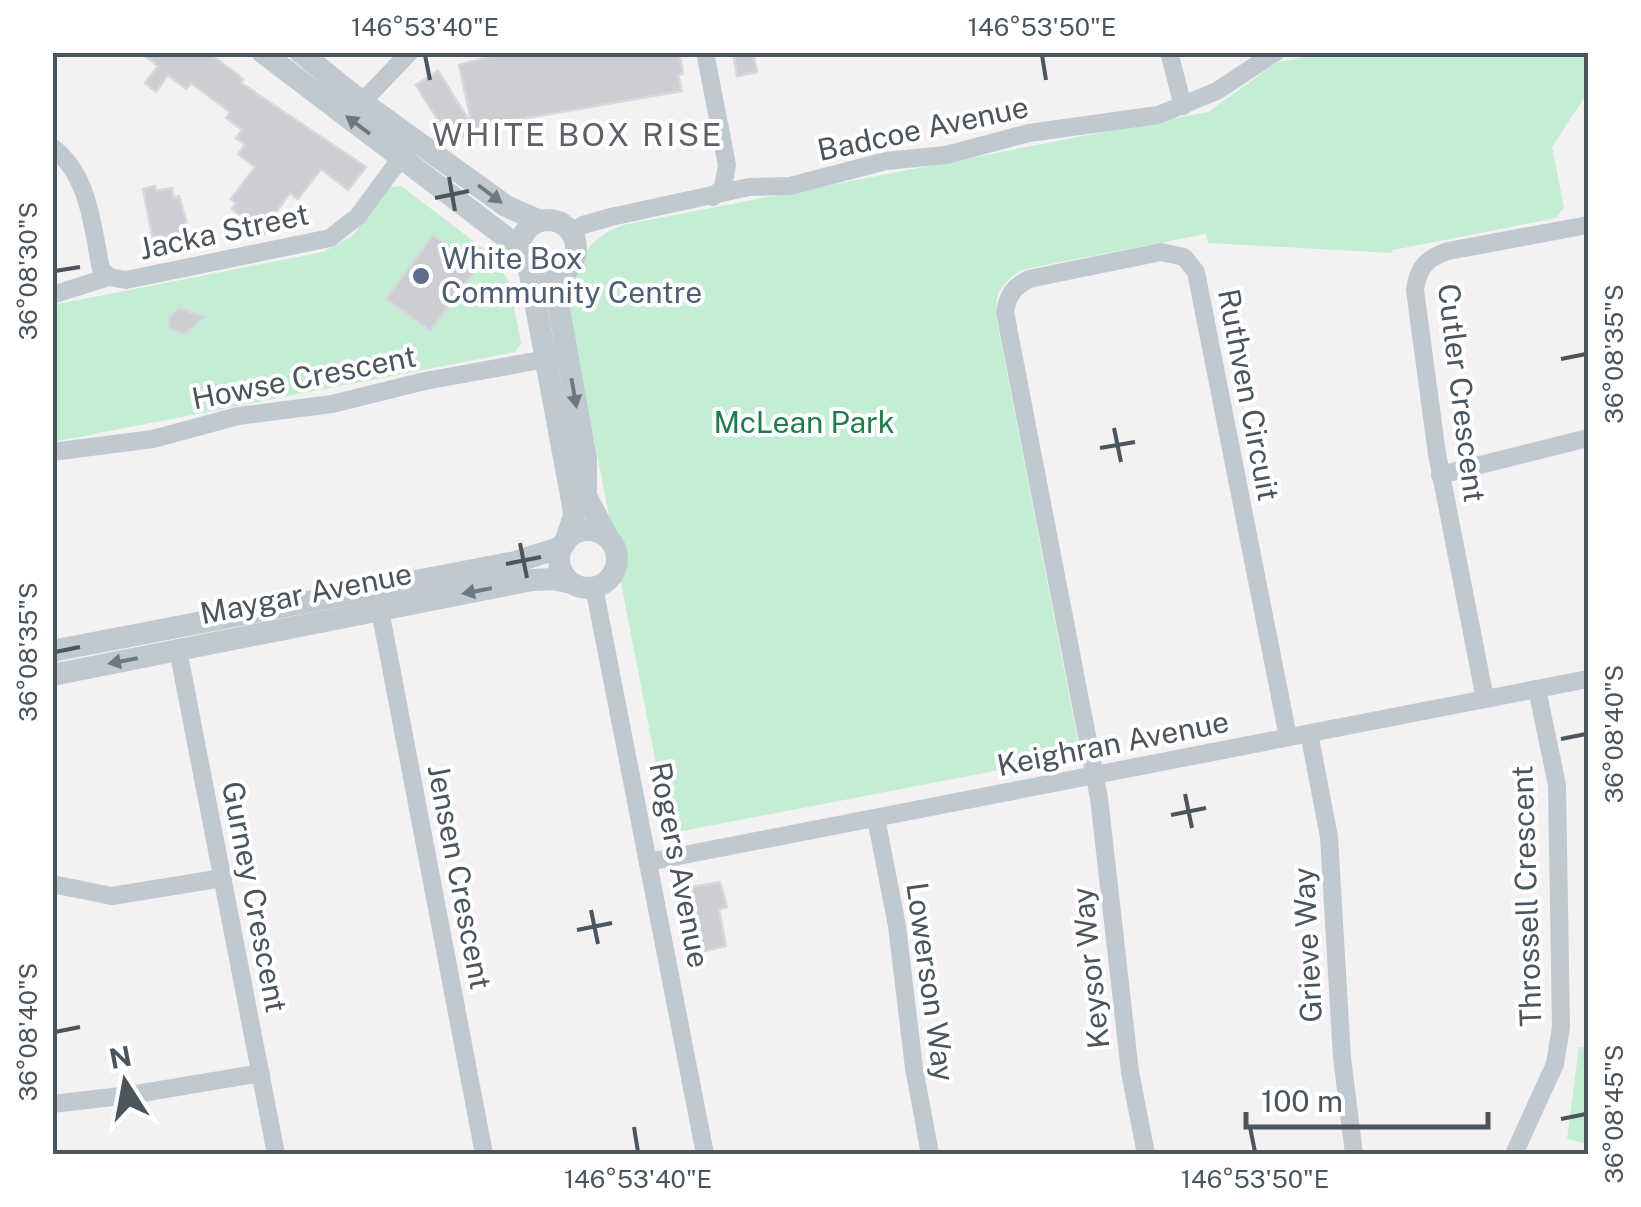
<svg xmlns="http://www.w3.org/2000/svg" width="1641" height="1207" font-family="'Public Sans',sans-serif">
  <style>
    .green { fill: #c3eed3 }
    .building { fill: #ccced3; stroke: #d6d8dc; stroke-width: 2.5 }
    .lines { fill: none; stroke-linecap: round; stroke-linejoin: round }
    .minor { stroke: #c0c9cf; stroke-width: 18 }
    .tertiary { stroke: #c0c9cf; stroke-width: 22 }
    .oneway { fill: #6d7880 }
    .ticks { fill: none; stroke: #4a555e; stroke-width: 4 }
    .service-dot { fill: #5c6f8a; stroke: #fff; stroke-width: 4 }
    .labels { text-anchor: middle; stroke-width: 8; stroke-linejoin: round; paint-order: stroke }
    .street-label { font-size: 30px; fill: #4a555e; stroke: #fff }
    .service-label { font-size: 30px; fill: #4e5e75; stroke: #fff; text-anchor: start }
    .park-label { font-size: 30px; fill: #1c7e4b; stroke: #fff }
    .neighbourhood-label { font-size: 32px; letter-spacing: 2.5px; fill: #5e6266; stroke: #fff }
    .neatline { fill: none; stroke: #4a555e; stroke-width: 4 }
    .ticks-label { font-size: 25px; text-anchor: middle; fill: #4a555e }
  </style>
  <rect width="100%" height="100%" fill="#f3f1f1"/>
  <g class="green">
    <path d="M1327,53h261v39l-36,55 12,60 -8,11 -163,32 -1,3 -184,-10 -2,-9 -181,35c-21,9 -31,24 -29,47l83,431 -6,9 -396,76 -9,-7 -47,-242c5,-25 2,-41 -11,-62l-41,-211c1,-40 15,-71 54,-85l585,-113 70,-50z"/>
    <path d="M401,186l91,69 17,27 12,61 -6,9 -462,90v-137l270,-53 29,-16 39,-49z"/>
    <path d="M1579,1047l9,1v96l-21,-5z"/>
  </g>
  <g class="building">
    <path d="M140,52h68l35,27 -2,4 125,84 -18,23 -27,-21 -23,30 -8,-6 -19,26 3,2 -10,13 -32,-25 4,-6 -5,-4 24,-32 -17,-13 7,-9 -9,-7 6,-8 -16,-12 4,-6 -39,-29 -5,6 -18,-14 -12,17 -11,-9 13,-17z"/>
    <path d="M508,52h171l4,22 -5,1 4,16 -202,35 -18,11 -8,-11 -5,2 -6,-9 -4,3 -23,-37 22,-14 34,54 -13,-60z"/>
    <path d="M733,52h20l4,20 -20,4z"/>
    <path d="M155,186l1,5 16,-3 1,10 6,-2 12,42 -37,7 -11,-56z"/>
    <path d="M433,235l45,32 -48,64 -44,-32z"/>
    <path d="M179,308l26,9 -21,17 -14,-5 -2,-11z"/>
    <path d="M720,882l7,25 -8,2 7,37 -22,5 -9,-24 -3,-40z"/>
  </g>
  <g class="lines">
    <g class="minor">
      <path d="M705,52l22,113 -4,22 -10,10"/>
      <path d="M1169,52l14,54"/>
      <path d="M362,102l48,-50"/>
      <path d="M52,147c38,29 40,79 49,122l8,8 17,3 204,-42 28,-22 51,-69"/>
      <path d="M571,233l12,-8 28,-8 138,-30 41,-1 96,-25 60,-6 83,-22 129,-18 59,-24 59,-39"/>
      <path d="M52,295l57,-18"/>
      <path d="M52,452l101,-13 85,-23 94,-12 93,-23 132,-24"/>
      <path d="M1440,475l148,-37"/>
      <path d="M594,587l111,567"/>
      <path d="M380,610l104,544"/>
      <path d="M178,650l98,504"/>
      <path d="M1485,699l-48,-245 -22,-164c3,-23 12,-32 33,-39l140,-26"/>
      <path d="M1309,733l20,104 13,221 12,96"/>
      <path d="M876,818l21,108 17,142 16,86"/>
      <path d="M648,862l940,-183"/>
      <path d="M52,884l60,12 111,-18"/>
      <path d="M52,1104l78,-9 131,-22"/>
      <path d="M1146,1154l-16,-82 -31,-274 -94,-486c3,-18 9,-25 24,-33l132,-27 23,5 12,15 92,465"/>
      <path d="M1514,1154l41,-90 6,-37 -4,-242 -20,-96"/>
    </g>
    <g class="tertiary">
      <path d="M262,52l258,196"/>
      <path d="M300,52l62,50 144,104 34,15"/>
      <circle cx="548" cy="248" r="28"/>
      <path d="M570,265l-11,20v24l27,149v38l22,42"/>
      <path d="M529,269l44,237 1,10 -9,27"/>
      <circle cx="588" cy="559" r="29"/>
      <path d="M52,651l463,-89 47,-15"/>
      <path d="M52,675l480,-95 21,-1 19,4"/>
    </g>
  </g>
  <defs><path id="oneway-solid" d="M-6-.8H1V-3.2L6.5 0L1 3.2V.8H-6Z" transform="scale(2.5)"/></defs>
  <g class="oneway">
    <use href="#oneway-solid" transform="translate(358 125) rotate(-143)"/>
    <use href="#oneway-solid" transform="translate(490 194) rotate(37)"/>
    <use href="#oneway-solid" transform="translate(574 393) rotate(80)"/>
    <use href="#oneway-solid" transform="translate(477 591) rotate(169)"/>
    <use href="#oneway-solid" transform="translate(123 661) rotate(169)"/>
  </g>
  <path class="ticks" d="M425,55l5,25M1042,55l4,25M449,177l6,34M435,198l34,-7M55,271l25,-4M1561,359l25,-5M1114,428l7,34M1100,448l35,-6M520,543l7,35M506,564l35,-7M55,652l25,-5M1561,739l25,-5M1185,794l7,34M1171,815l35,-7M591,910l7,34M577,930l35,-7M55,1032l25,-5M1561,1119l25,-5M634,1127l4,25M1250,1127l5,25"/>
  <circle class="service-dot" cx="421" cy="276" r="10"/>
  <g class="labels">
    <g class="street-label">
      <text transform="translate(923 129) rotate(-12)" y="10">Badcoe Avenue</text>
      <text transform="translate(224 232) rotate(-12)" y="10">Jacka Street</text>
      <text transform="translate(304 378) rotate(-11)" y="10">Howse Crescent</text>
      <text transform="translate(1461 393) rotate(83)" y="10">Cutler Crescent</text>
      <text transform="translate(1248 395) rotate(79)" y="10">Ruthven Circuit</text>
      <text transform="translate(306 594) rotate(-11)" y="10">Maygar Avenue</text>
      <text transform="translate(1113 744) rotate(-11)" y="10">Keighran Avenue</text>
      <text transform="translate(679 865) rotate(79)" y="10">Rogers Avenue</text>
      <text transform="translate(459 877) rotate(79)" y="10">Jensen Crescent</text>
      <text transform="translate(1527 896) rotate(-92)" y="10">Throssell Crescent</text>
      <text transform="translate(254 897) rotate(79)" y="10">Gurney Crescent</text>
      <text transform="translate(1308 945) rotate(-93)" y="10">Grieve Way</text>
      <text transform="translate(1091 968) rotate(-96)" y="10">Keysor Way</text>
      <text transform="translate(930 982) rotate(82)" y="10">Lowerson Way</text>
    </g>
    <g class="service-label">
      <text x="441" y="269">White Box<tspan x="441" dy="34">Community Centre</tspan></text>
    </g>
    <g class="park-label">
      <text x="804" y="433">McLean Park</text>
    </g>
    <g class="neighbourhood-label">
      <text x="578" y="146">WHITE BOX RISE</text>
    </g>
  </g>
  <rect width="1641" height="1207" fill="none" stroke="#ffffff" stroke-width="110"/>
  <g transform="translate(125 1082) rotate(349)" stroke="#ffffff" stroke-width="8" paint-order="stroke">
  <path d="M0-8L18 38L0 25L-18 38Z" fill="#4a555e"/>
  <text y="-15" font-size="28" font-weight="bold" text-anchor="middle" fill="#4a555e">N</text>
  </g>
  <path d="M1246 1112v15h242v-15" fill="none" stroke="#4a555e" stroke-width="5"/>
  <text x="1261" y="1112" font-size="30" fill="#4a555e" stroke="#ffffff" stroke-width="8" paint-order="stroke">100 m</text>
  <rect x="55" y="55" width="1531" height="1097" class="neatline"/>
  <g class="ticks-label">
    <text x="425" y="36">146°53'40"E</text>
    <text x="1042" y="36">146°53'50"E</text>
    <text transform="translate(28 271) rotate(-90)" y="9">36°08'30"S</text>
    <text transform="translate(1614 354) rotate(-90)" y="9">36°08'35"S</text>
    <text transform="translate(28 652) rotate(-90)" y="9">36°08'35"S</text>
    <text transform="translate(1614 734) rotate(-90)" y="9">36°08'40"S</text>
    <text transform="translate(28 1032) rotate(-90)" y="9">36°08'40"S</text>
    <text transform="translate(1614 1114) rotate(-90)" y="9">36°08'45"S</text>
    <text x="638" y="1188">146°53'40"E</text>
    <text x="1255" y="1188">146°53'50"E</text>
  </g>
</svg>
